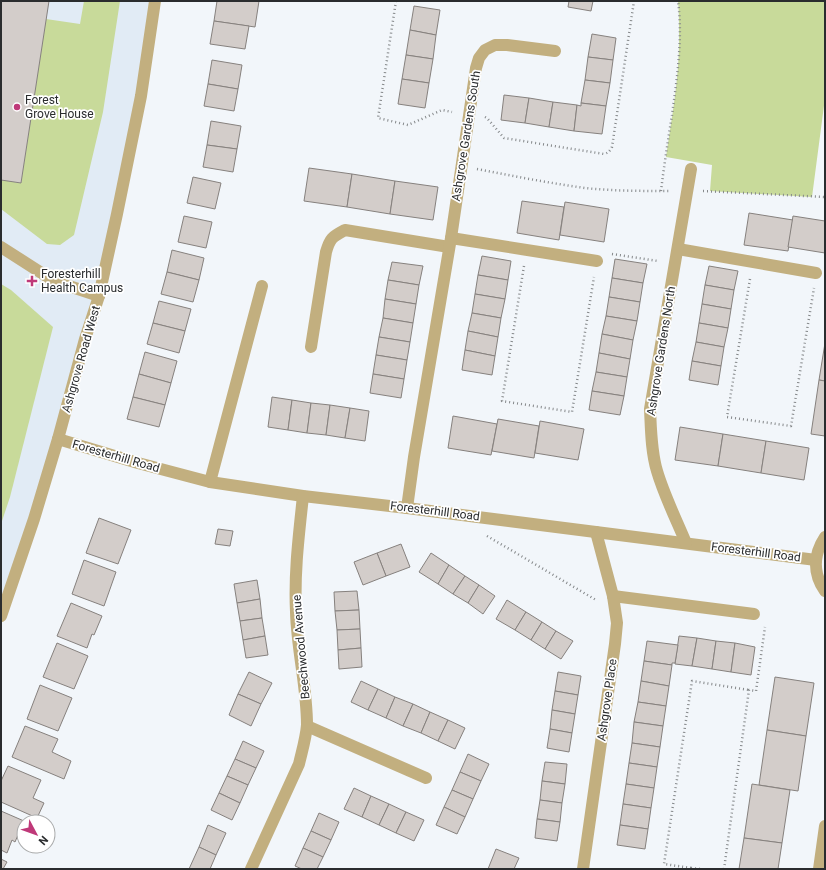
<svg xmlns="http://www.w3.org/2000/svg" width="826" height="870" font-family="Roboto,sans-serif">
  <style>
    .built { fill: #e1ebf5 }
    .green { fill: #c8da9a }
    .building { fill: #d3cdca; stroke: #86817e }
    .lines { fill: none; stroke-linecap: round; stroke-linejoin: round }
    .path { stroke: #85888a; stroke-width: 2.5; stroke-dasharray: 1 3; stroke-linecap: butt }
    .minor { stroke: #c2af7f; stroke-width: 12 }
    .poi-dot { fill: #bf3979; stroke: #fff; stroke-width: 1.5 }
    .labels { text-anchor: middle; stroke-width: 3.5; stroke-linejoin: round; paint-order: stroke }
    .poi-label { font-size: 12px; fill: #2a2c2e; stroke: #fff; text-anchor: start }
    .street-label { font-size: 12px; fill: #2a2c2e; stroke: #fff }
  </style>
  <rect width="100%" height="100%" fill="#f2f6fa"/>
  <path class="built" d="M1,1h154l-14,95 -89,376 -51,150z"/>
  <g class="green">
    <path d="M84,1h36l-17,111 -29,123 -14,10 -13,-1 -46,-35v-29l20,3 25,-164 34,5z"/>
    <path d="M678,1h147v97l-13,99 -102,-6 2,-26 -46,-8c6,-41 14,-83 13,-125 0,-11 0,-21 -1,-31z"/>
    <path d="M1,284l10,6 42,37 -43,170 -9,27z"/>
  </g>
  <g class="building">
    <path d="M1,1h48l-28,182 -20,-3z"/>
    <path d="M217,1h42l-4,26 -41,-6z"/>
    <path d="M569,1h24l-2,10 -23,-4z"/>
    <path d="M414,6l26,4 -4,25 -26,-5z"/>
    <path d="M214,21l35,5 -4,23 -35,-5z"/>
    <path d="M410,30l26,5 -3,24 -27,-4z"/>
    <path d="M592,34l24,4 -3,22 -25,-3z"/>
    <path d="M406,55l27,4 -4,24 -27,-4z"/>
    <path d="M588,57l25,3 -3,23 -25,-3z"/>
    <path d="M212,60l30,5 -4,24 -30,-5z"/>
    <path d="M402,79l27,4 -4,25 -27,-4z"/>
    <path d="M585,80l25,3 -4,23 -25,-3z"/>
    <path d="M208,84l30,5 -4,22 -30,-5z"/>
    <path d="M504,95l25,3 -4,25 -24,-3z"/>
    <path d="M529,98l24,4 -4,25 -24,-4z"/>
    <path d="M553,102l24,3 -3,26 -25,-4z"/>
    <path d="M581,103l25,3 -4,28 -28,-3 3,-26 4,1z"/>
    <path d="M211,121l30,5 -4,23 -30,-4z"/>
    <path d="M207,145l30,4 -4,23 -30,-5z"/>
    <path d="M309,168l43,6 -5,33 -43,-6z"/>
    <path d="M352,174l43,7 -5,33 -43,-7z"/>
    <path d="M193,177l28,6 -6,26 -28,-6z"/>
    <path d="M395,181l43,6 -5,33 -43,-6z"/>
    <path d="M522,201l42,6 -5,33 -42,-7z"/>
    <path d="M565,202l44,7 -5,33 -44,-7z"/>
    <path d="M749,213l44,7 -5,31 -44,-6z"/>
    <path d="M184,216l28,6 -6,26 -28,-6z"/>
    <path d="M793,216l32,5v32l-37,-6z"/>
    <path d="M172,250l32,8 -5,22 -32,-8z"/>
    <path d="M482,256l29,5 -3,19 -30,-5z"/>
    <path d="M615,259l32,5 -4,19 -31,-5z"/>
    <path d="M392,262l31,4 -4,19 -31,-5z"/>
    <path d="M709,266l29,5 -4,19 -29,-5z"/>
    <path d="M167,272l32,8 -6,22 -32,-8z"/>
    <path d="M478,275l30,5 -3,19 -30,-5z"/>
    <path d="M612,278l31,5 -3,19 -31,-5z"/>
    <path d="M388,280l31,5 -3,19 -31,-5z"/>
    <path d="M705,285l29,5 -3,19 -29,-5z"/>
    <path d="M475,294l30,5 -4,19 -29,-5z"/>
    <path d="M609,297l31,5 -3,19 -31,-5z"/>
    <path d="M385,299l31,5 -3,19 -30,-5z"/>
    <path d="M159,301l32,8 -6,22 -32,-8z"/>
    <path d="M702,304l29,5 -3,19 -29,-5z"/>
    <path d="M472,313l29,5 -3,19 -30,-6z"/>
    <path d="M606,316l31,5 -4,19 -31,-6z"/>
    <path d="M383,318l30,5 -3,19 -31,-5z"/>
    <path d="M153,323l32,8 -6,22 -32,-9z"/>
    <path d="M699,323l29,5 -4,19 -28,-5z"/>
    <path d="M468,331l30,6 -3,19 -30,-6z"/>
    <path d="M602,334l31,6 -3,19 -31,-6z"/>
    <path d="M379,337l31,5 -3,18 -31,-5z"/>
    <path d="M696,342l28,5 -3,19 -29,-5z"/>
    <path d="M825,343v38l-6,-1z"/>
    <path d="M465,350l30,6 -3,19 -30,-5z"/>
    <path d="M145,352l32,9 -6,22 -32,-9z"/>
    <path d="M599,353l31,6 -3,18 -31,-5z"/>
    <path d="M376,355l31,5 -3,19 -31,-5z"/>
    <path d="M692,361l29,5 -3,19 -29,-5z"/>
    <path d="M596,372l31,5 -3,19 -32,-5z"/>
    <path d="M139,374l32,9 -6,22 -32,-8z"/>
    <path d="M373,374l31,5 -3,19 -31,-5z"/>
    <path d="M819,380l6,1v55l-14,-2z"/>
    <path d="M592,391l32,5 -4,19 -31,-5z"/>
    <path d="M133,397l32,8 -6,22 -32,-8z"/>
    <path d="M272,397l20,3 -4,30 -20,-3z"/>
    <path d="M292,400l19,3 -4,30 -19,-3z"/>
    <path d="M311,403l19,2 -4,30 -19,-2z"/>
    <path d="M330,405l20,3 -5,30 -19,-3z"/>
    <path d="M350,408l19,3 -4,30 -20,-3z"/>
    <path d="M453,416l44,8 -6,31 -43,-7z"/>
    <path d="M498,419l41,7 -5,32 -42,-7z"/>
    <path d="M540,421l44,8 -6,31 -43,-7z"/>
    <path d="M680,427l43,7 -5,32 -43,-6z"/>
    <path d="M723,434l43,7 -5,32 -43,-7z"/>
    <path d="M766,441l43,7 -5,32 -43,-7z"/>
    <path d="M99,518l32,12 -13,34 -32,-11z"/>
    <path d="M218,529l15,2 -3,15 -15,-2z"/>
    <path d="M401,544l9,23 -24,9 -9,-23z"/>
    <path d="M377,553l9,23 -23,9 -9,-23z"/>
    <path d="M431,553l18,12 -11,19 -19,-12z"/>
    <path d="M84,560l32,12 -12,34 -32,-12z"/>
    <path d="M449,565l16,11 -12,18 -15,-10z"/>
    <path d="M465,576l14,9 -11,18 -15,-9z"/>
    <path d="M257,580l3,19 -23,4 -3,-19z"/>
    <path d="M479,585l16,11 -12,18 -15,-11z"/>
    <path d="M357,591l2,19 -24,1 -1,-19z"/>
    <path d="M260,599l2,19 -22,3 -3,-18z"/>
    <path d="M507,600l19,12 -11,18 -19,-11z"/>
    <path d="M71,603l31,13 -8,19 -2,-1 -5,14 -30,-12z"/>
    <path d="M359,610l1,19 -23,1 -2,-19z"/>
    <path d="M526,612l16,10 -11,18 -16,-10z"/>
    <path d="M262,618l3,18 -22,4 -3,-19z"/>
    <path d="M542,622l14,9 -11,18 -14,-9z"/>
    <path d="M360,629l1,19 -23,2 -1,-20z"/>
    <path d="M556,631l17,10 -12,18 -16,-10z"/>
    <path d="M265,636l3,19 -22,3 -3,-18z"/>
    <path d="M679,636l18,2 -5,28 -17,-2z"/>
    <path d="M697,638l19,3 -4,28 -20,-3z"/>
    <path d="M647,641l31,4 -3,18h-3v2l-28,-4z"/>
    <path d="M716,641l19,2 -4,29 -19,-3z"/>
    <path d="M57,643l31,13 -14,33 -31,-12z"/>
    <path d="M735,643l20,4 -4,28 -20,-3z"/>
    <path d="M361,648l1,19 -23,2 -1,-19z"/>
    <path d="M644,661l28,4 -3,21 -28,-5z"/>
    <path d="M249,672l23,11 -11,21 -23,-10z"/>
    <path d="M558,672l23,4 -3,19 -23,-4z"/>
    <path d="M775,677l39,6 -8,53 -39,-6z"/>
    <path d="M361,681l17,8 -10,21 -17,-8z"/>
    <path d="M641,681l28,5 -3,20 -28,-4z"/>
    <path d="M40,685l32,13 -14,33 -31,-12z"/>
    <path d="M378,689l17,8 -9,21 -18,-8z"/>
    <path d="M555,691l23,4 -3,19 -23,-4z"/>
    <path d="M238,694l23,10 -10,22 -22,-11z"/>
    <path d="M395,697l18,7 -10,22 -17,-8z"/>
    <path d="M638,702l28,4 -3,20 -29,-4z"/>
    <path d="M413,704l17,8 -9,21 -18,-7z"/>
    <path d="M552,710l23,4 -3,19 -22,-4z"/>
    <path d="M430,712l18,8 -10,21 -17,-8z"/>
    <path d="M448,720l17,8 -10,21 -17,-8z"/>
    <path d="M634,722l29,4 -3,21 -28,-4z"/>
    <path d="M25,726l33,13 -6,13 19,9 -7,18 -52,-22z"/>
    <path d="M550,729l22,4 -3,19 -22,-4z"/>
    <path d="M767,730l39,6 -8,55 -39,-6z"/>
    <path d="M243,741l21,10 -8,17 -21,-9z"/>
    <path d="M632,743l28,4 -3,20 -28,-4z"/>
    <path d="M468,754l21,10 -8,17 -21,-9z"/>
    <path d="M235,759l21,9 -8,17 -21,-9z"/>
    <path d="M545,762l22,2 -2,20 -23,-3z"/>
    <path d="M629,763l28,4 -3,21 -28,-4z"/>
    <path d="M8,766l33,14 -8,18 11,5 -7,15 -36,-16v-21z"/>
    <path d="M460,772l21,9 -8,18 -21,-9z"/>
    <path d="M227,776l21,9 -8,18 -21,-10z"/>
    <path d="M542,781l23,3 -3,19 -22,-3z"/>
    <path d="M626,784l28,4 -3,20 -28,-4z"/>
    <path d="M752,784l38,6 -8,53 -38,-5z"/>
    <path d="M354,788l17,8 -9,21 -18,-8z"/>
    <path d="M452,790l21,9 -8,18 -21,-10z"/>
    <path d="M219,793l21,10 -8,17 -21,-10z"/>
    <path d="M371,796l18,8 -10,21 -17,-8z"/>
    <path d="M540,800l22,3 -2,19 -23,-3z"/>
    <path d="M389,804l17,8 -10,21 -17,-8z"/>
    <path d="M623,804l28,4 -3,21 -28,-4z"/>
    <path d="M444,807l21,10 -8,17 -21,-9z"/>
    <path d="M1,811l23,10 -9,21 -3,-2 -5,13 -6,-3z"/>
    <path d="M406,812l18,8 -10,21 -18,-8z"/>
    <path d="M319,813l20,9 -8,18 -20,-9z"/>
    <path d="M537,819l23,3 -3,19 -22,-3z"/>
    <path d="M208,825l18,8 -10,22 -17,-8z"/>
    <path d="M620,825l28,4 -3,20 -28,-4z"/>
    <path d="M311,831l20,9 -8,17 -20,-9z"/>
    <path d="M744,838l38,5 -4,26h-39z"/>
    <path d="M199,847l17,8 -6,14h-21z"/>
    <path d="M303,848l20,9 -6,12h-15l-7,-3z"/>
    <path d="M496,849l23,9 -5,11h-26z"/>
    <path d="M1,859l6,3 -4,7h-2z"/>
  </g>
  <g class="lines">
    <g class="path">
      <path d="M396,1l-18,117 30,7 34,-15 10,2"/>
      <path d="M485,117l2,1 17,20 100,16c4,-1 6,-3 8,-7l22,-146"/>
      <path d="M477,169c36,7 72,14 108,19 28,3 57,3 85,3"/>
      <path d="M661,191c3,-25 7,-51 11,-76 5,-37 11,-77 6,-114"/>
      <path d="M703,191l122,6"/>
      <path d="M612,254l46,7"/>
      <path d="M524,266l-22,135 70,11 22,-135"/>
      <path d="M750,279l-23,138 64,9 23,-138"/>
      <path d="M487,536l109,64"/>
      <path d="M691,868l-27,-4 28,-183 57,9"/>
      <path d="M691,868l10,1"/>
      <path d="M724,869l25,-179 7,1 9,-64"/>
    </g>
    <g class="minor">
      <path d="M451,238l146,23"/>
      <path d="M1,247l53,34 45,15"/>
      <path d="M678,249l138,24"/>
      <path d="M311,347l15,-95c4,-14 6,-15 19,-22l104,17"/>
      <path d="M58,439l80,24 72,19 93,14 104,12 409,52"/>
      <path d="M210,482l52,-196"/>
      <path d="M407,508l7,-51 37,-219 25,-170 3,-10 6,-8 10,-5h12l48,6"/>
      <path d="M825,537c-12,18 -12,37 0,54"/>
      <path d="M686,543c-10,-24 -22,-48 -29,-72 -6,-20 -6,-42 -7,-62l41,-240"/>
      <path d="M613,596l141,18"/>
      <path d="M1,616l33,-97 24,-80 27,-100 14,-43 18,-82 24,-118 14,-95"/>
      <path d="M307,726l119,52"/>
      <path d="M251,869l48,-105c3,-13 7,-26 8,-39 0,-38 -10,-75 -11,-113 -2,-39 3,-78 7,-116"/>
      <path d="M583,869l32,-225 2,-21 -4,-27 -17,-64"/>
      <path d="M819,869l6,-43"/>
    </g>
  </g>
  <g class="poi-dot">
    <circle cx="17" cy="107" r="4"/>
    <path d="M30 275h4v4h4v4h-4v4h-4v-4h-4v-4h4z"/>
  </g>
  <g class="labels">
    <g class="poi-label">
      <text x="25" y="104">Forest<tspan x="25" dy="14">Grove House</tspan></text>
      <text x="41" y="278">Foresterhill<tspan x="41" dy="14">Health Campus</tspan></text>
    </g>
    <g class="street-label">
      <text transform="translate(466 136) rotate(-81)" y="4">Ashgrove Gardens South</text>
      <text transform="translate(661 351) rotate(-81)" y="4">Ashgrove Gardens North</text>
      <text transform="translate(81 359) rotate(-74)" y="4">Ashgrove Road West</text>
      <text transform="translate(116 456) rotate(16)" y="4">Foresterhill Road</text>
      <text transform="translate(435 511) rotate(7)" y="4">Foresterhill Road</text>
      <text transform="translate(756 552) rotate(7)" y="4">Foresterhill Road</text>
      <text transform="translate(301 647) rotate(-95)" y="4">Beechwood Avenue</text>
      <text transform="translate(607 700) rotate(-82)" y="4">Ashgrove Place</text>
    </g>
  </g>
  <rect width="826" height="870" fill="none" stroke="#2a2c2e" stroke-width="4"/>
  <g transform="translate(36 834) rotate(131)"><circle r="19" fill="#ffffff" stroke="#aaabab"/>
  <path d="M0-3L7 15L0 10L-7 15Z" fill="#bf3979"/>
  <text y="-6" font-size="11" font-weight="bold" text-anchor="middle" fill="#2a2c2e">N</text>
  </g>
</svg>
